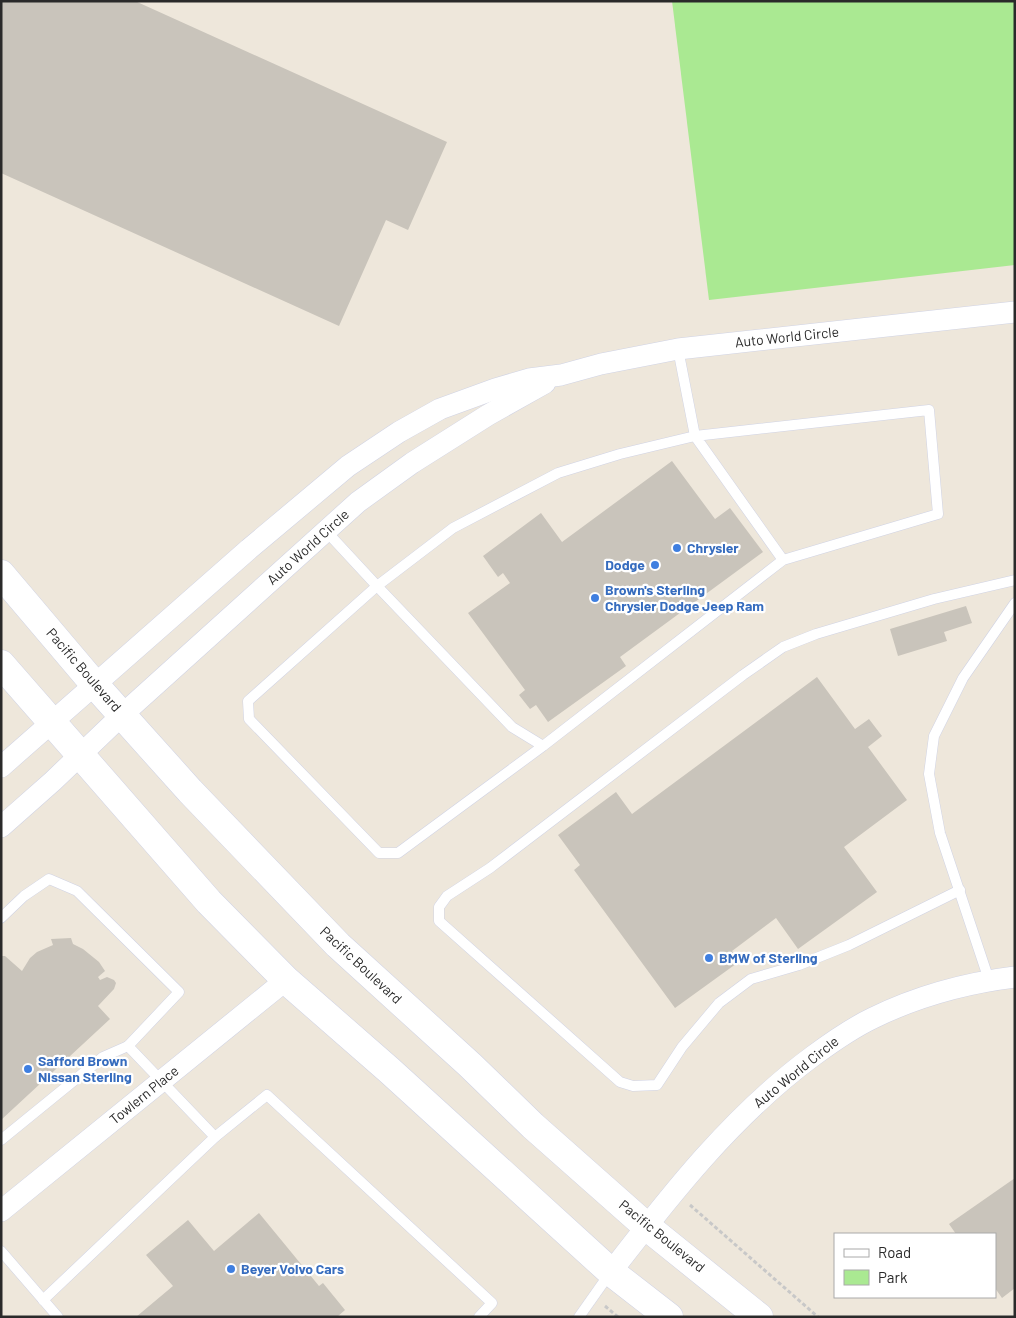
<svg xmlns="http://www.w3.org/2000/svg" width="1016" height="1318" font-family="Barlow,sans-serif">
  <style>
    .green { fill: #aae992 }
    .building { fill: #c9c4bb }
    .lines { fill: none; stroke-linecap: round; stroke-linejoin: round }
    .lane-casing { stroke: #d0d3e4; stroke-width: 11 }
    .street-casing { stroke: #d0d3e4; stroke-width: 22 }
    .secondary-casing { stroke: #d0d3e4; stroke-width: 29 }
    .path { stroke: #c8c8c8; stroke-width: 3; stroke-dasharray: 4 2.5; stroke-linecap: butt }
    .lane { stroke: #fff; stroke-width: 10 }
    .street { stroke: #fff; stroke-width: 21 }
    .secondary { stroke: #fff; stroke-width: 28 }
    .shop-dot { fill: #3f7fe0; stroke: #fff; stroke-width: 2 }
    .labels { text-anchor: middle; stroke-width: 4.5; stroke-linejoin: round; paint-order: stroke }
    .street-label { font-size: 14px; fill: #2a2a2a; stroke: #fff }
    .shop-label { font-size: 14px; font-weight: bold; fill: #366cbe; stroke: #fff; text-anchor: start }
  </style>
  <rect width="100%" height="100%" fill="#eee7db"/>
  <path class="green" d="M672,1h343v264l-306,35z"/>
  <g class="building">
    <path d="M1,1h134l312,141 -39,88 -22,-10 -47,106 -338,-153z"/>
    <path d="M672,461l43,58 15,-11 33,44 -143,105 6,9 -78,56 -12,-17 -6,4 -11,-14 6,-5 -57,-77 42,-30 -7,-10 -5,4 -15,-21 58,-43 21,29z"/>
    <path d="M966,606l6,17 -28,9 3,9 -49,15 -8,-27z"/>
    <path d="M817,677l38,52 14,-10 13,17 -14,11 39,53 -63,47 33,45 -79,57 -22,-31 -44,33 8,10 -65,47 -101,-138 6,-5 -22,-30 58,-43 16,22z"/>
    <path d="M71,938l2,6 10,5 16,13 6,9 -7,6 2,3 7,-3 7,3 2,3 -2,6 -16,17 12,13 -109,101v-164h4l17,15 8,-13 7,-6 16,-7 -2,-6z"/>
    <path d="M1015,1178v110l-13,10 -7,-10v-54h-39l-7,-10z"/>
    <path d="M259,1213l60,73 4,-3 22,27 -8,7h-201l37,-31 -27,-31 42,-35 26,31z"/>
  </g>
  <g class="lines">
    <defs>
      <g id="lane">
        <path d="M326,531l51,55 76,-58 105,-55 62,-19 75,-18 -17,-87"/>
        <path d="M543,746l-145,107h-19l-130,-134 -1,-18 129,-115 135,141 31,19 240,-186 -88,-124 234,-26 9,104 -155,46"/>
        <path d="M960,890l-111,55 -50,20 -48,14 -32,24 -37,44 -25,38 -24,1 -13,-4 -181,-161v-14l8,-11 43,-28 253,-193 40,-28 33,-13 118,-35 81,-19"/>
        <path d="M1,918l23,-22 25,-17 28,12 102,101 -51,54 87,91"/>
        <path d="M989,980l-49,-147 -11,-59 5,-38 29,-58 52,-75"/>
        <path d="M1,1140l102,-83 25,-11"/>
        <path d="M1,1251l57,66"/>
        <path d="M43,1300l172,-163 52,-42 225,208 -13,14"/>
        <path d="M579,1317l31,-44"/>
      </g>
      <g id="street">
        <path d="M1,767l248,-218 99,-83 51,-34 41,-23 55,-20 34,-10 32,-4 40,-11 77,-15 337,-37"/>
        <path d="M1,827l52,-46 69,-66 236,-213 54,-39 76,-48 57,-32"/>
        <path d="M1,1211l285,-231"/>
        <path d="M611,1272c60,-78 122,-157 202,-216 19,-14 39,-28 60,-38 45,-22 93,-35 142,-41"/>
      </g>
      <g id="secondary">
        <path d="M1,574l94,111 95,106 148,154 132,120 63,61 113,100 113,91"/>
        <path d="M1,664l208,238 77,78 103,90 222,202 58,45"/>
      </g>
    </defs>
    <use href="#lane" class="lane-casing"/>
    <use href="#street" class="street-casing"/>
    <use href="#secondary" class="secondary-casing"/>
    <g class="path">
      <path d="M690,1205l128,112"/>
      <path d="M605,1306l13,11"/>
    </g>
    <use href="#lane" class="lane"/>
    <use href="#street" class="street"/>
    <use href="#secondary" class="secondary"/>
  </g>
  <g class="shop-dot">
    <circle cx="677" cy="548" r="5"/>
    <circle cx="655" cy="565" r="5"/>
    <circle cx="595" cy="598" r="5"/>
    <circle cx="709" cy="958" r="5"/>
    <circle cx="28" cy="1069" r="5"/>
    <circle cx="231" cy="1269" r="5"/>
  </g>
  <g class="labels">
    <g class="street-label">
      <text transform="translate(787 337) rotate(-6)" y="5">Auto World Circle</text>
      <text transform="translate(308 547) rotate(-42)" y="5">Auto World Circle</text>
      <text transform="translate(84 670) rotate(49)" y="5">Pacific Boulevard</text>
      <text transform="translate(361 965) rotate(43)" y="5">Pacific Boulevard</text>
      <text transform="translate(796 1072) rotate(-39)" y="5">Auto World Circle</text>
      <text transform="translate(144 1095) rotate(-39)" y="5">Towlern Place</text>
      <text transform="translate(662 1236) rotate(39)" y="5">Pacific Boulevard</text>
    </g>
    <g class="shop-label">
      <text x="687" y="553">Chrysler</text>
      <text x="645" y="570" text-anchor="end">Dodge</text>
      <text x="605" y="595">Brown's Sterling<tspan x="605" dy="16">Chrysler Dodge Jeep Ram</tspan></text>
      <text x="719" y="963">BMW of Sterling</text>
      <text x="38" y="1066">Safford Brown<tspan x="38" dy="16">Nissan Sterling</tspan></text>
      <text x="241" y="1274">Beyer Volvo Cars</text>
    </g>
  </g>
  <rect width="1016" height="1318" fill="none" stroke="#2a2a2a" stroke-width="5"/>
  <rect x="834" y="1233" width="162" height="65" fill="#ffffff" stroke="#aaaaaa"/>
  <rect x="844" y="1249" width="25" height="8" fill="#ffffff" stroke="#aaaaaa"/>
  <text x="878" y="1258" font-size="15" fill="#2a2a2a">Road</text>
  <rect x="844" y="1270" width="25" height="15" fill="#aae992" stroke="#aaaaaa"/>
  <text x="878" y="1283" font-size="15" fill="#2a2a2a">Park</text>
</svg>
